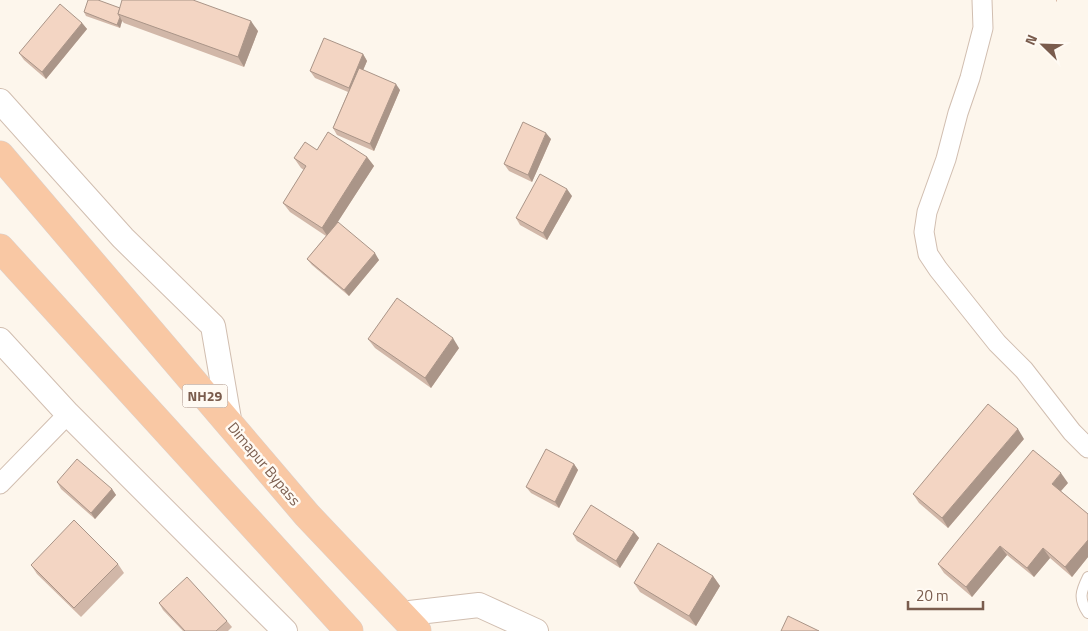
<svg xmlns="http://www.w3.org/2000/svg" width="1088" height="631" font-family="'Titillium Web',sans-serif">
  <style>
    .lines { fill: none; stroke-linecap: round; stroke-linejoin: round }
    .service-casing { stroke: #d1beb0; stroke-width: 12 }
    .minor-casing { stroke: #d1beb0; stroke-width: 21 }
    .tertiary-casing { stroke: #d1beb0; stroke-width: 26 }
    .trunk-casing { stroke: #dad1cd; stroke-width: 29 }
    .path { stroke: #d9b8a5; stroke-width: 3; stroke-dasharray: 1 4; stroke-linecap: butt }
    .service { stroke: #fff; stroke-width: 10 }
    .minor { stroke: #fff; stroke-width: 19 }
    .tertiary { stroke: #fff; stroke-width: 24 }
    .trunk { stroke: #f9c8a4; stroke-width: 28 }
    .wall { fill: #d1b7a8 }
    .shaded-wall { fill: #aa9588 }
    .building { fill: #f3d5c3; stroke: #aa9588 }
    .labels { text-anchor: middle; stroke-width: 5; stroke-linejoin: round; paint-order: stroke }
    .shield { fill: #fffaf3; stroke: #a28b7f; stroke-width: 1 }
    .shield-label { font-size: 14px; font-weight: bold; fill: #7a5c4d }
    .street-label { font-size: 15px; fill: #7a5c4d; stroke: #fffaf3 }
  </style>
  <rect width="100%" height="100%" fill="#fdf6ec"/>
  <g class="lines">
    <defs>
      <path id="service" d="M1088,577c-7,14 -10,22 0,36"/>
      <g id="minor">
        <path d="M982,0l1,28 -13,50 -12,35 -12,46 -19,53 -3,20 4,22 10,15 59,74 27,27 48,62 16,16"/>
        <path d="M0,484l68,-70"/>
      </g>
      <g id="tertiary">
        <path d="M0,101l123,137 90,88 17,99"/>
        <path d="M0,340l68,74 217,217"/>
        <path d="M401,614l78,-9 57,26"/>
      </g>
      <g id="trunk">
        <path d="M0,155l307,360 110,116"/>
        <path d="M0,248l349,383"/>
      </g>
    </defs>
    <use href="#service" class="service-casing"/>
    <use href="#minor" class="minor-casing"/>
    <use href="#tertiary" class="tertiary-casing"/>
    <use href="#trunk" class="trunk-casing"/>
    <path class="path" d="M1056,0h2"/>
    <use href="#service" class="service"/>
    <use href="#minor" class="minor"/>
    <use href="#tertiary" class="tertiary"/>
    <use href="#trunk" class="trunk"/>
  </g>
  <g class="wall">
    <path d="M120,8l138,23 -14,36 -120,-44 -2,-2 -2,7 -34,-12 -2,-4z"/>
    <path d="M82,23l5,6 -41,50 -22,-19 -5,-7z"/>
    <path d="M363,54l4,7 -4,9 37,20 -26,61 -37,-16 -4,-7 15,-36 -33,-14 -5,-7z"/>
    <path d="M551,139l-19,43 -23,-11 -5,-7z"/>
    <path d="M317,150l50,7 7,9 -37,57 42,37 -30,36 -37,-31 -5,-6 19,-23 -36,-24 -7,-9 21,-33 -3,-2 -7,-10z"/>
    <path d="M572,196l-25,44 -27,-15 -4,-7z"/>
    <path d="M368,339l91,9 -28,40 -56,-40z"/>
    <path d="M1024,439l-76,89 -29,-25 -6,-9z"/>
    <path d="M574,464l4,6 -19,38 -28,-15 -5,-6z"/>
    <path d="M57,482l55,7 4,6 -21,24 -34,-30z"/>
    <path d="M1068,483l-7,8 27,23v43l-16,20 -22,-19 -16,19 -27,-22 -35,42 -28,-24 -6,-9z"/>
    <path d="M634,532l5,6 -19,30 -43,-27 -4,-7z"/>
    <path d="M118,564l6,9 -43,44 -44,-43 -6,-9z"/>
    <path d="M713,576l7,10 -24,40 -56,-34 -6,-9z"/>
    <path d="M159,603l68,18 5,6 -4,4h-45l-20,-21z"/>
  </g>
  <g class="shaded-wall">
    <path d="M120,17l2,4 -2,7 -3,-3z"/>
    <path d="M251,21l7,10 -14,36 -6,-10z"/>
    <path d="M82,23l5,6 -41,50 -4,-7z"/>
    <path d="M363,54l4,7 -14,33 -4,-6z"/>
    <path d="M396,84l4,6 -26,61 -4,-7z"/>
    <path d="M546,133l5,6 -19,43 -4,-7z"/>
    <path d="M367,157l7,9 -46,71 -6,-9z"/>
    <path d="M567,189l5,7 -25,44 -4,-7z"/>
    <path d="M375,253l4,7 -30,36 -5,-6z"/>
    <path d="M453,338l6,10 -28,40 -6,-10z"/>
    <path d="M1018,429l6,10 -76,89 -6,-10z"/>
    <path d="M574,464l4,6 -19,38 -4,-6z"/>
    <path d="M1061,473l7,10 -9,10 -7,-9z"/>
    <path d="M112,489l4,6 -21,24 -4,-6z"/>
    <path d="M634,532l5,6 -19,30 -4,-7z"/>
    <path d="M1088,540v17l-16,20 -7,-10z"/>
    <path d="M1000,546l7,9 -35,42 -6,-10z"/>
    <path d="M1043,548l7,10 -16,19 -7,-9z"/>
    <path d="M713,576l7,10 -24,40 -7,-10z"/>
  </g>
  <g class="building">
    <path d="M88,0h10l22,8 -2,6 2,3 -3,8 -33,-13z"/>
    <path d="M122,0h71l58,21 -13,36 -120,-43z"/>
    <path d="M60,4l22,19 -40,49 -23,-19z"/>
    <path d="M324,38l39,16 -14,34 -39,-17z"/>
    <path d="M359,68l37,16 -26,60 -37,-16z"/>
    <path d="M523,122l23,11 -18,42 -24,-11z"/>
    <path d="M328,132l39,25 -45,71 -39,-25 23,-37 -12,-8 11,-16 12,8z"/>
    <path d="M540,174l27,15 -24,44 -27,-15z"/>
    <path d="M338,222l37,31 -31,37 -37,-31z"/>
    <path d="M397,298l56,40 -28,40 -57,-39z"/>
    <path d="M988,404l30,25 -76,89 -29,-24z"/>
    <path d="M546,449l28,15 -19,38 -29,-15z"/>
    <path d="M1033,450l28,23 -9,11 36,30v26l-23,27 -22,-19 -16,20 -27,-22 -34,41 -28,-23z"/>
    <path d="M77,459l35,30 -21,24 -34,-31z"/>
    <path d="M591,505l43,27 -18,29 -43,-27z"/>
    <path d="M74,520l44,44 -44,44 -43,-43z"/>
    <path d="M658,543l55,33 -24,40 -55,-33z"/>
    <path d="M187,577l40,44 -11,10h-31l-26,-28z"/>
    <path d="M788,616l31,15h-38z"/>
  </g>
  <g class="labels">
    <rect class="shield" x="182.5" y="384.5" width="45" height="23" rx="4"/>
    <g class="shield-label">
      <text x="205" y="401">NH29</text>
    </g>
    <g class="street-label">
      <text transform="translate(264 464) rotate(50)" y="5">Dimapur Bypass</text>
    </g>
  </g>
  <g transform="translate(1043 45) rotate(293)" stroke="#fffaf3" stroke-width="4" paint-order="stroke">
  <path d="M0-4L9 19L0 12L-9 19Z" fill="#7a5c4d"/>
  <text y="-8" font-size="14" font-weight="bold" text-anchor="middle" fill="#7a5c4d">N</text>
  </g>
  <path d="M908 601v8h75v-8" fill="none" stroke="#7a5c4d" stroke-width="2.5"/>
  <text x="916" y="601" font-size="15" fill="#7a5c4d" stroke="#fffaf3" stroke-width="4" paint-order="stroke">20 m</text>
</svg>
